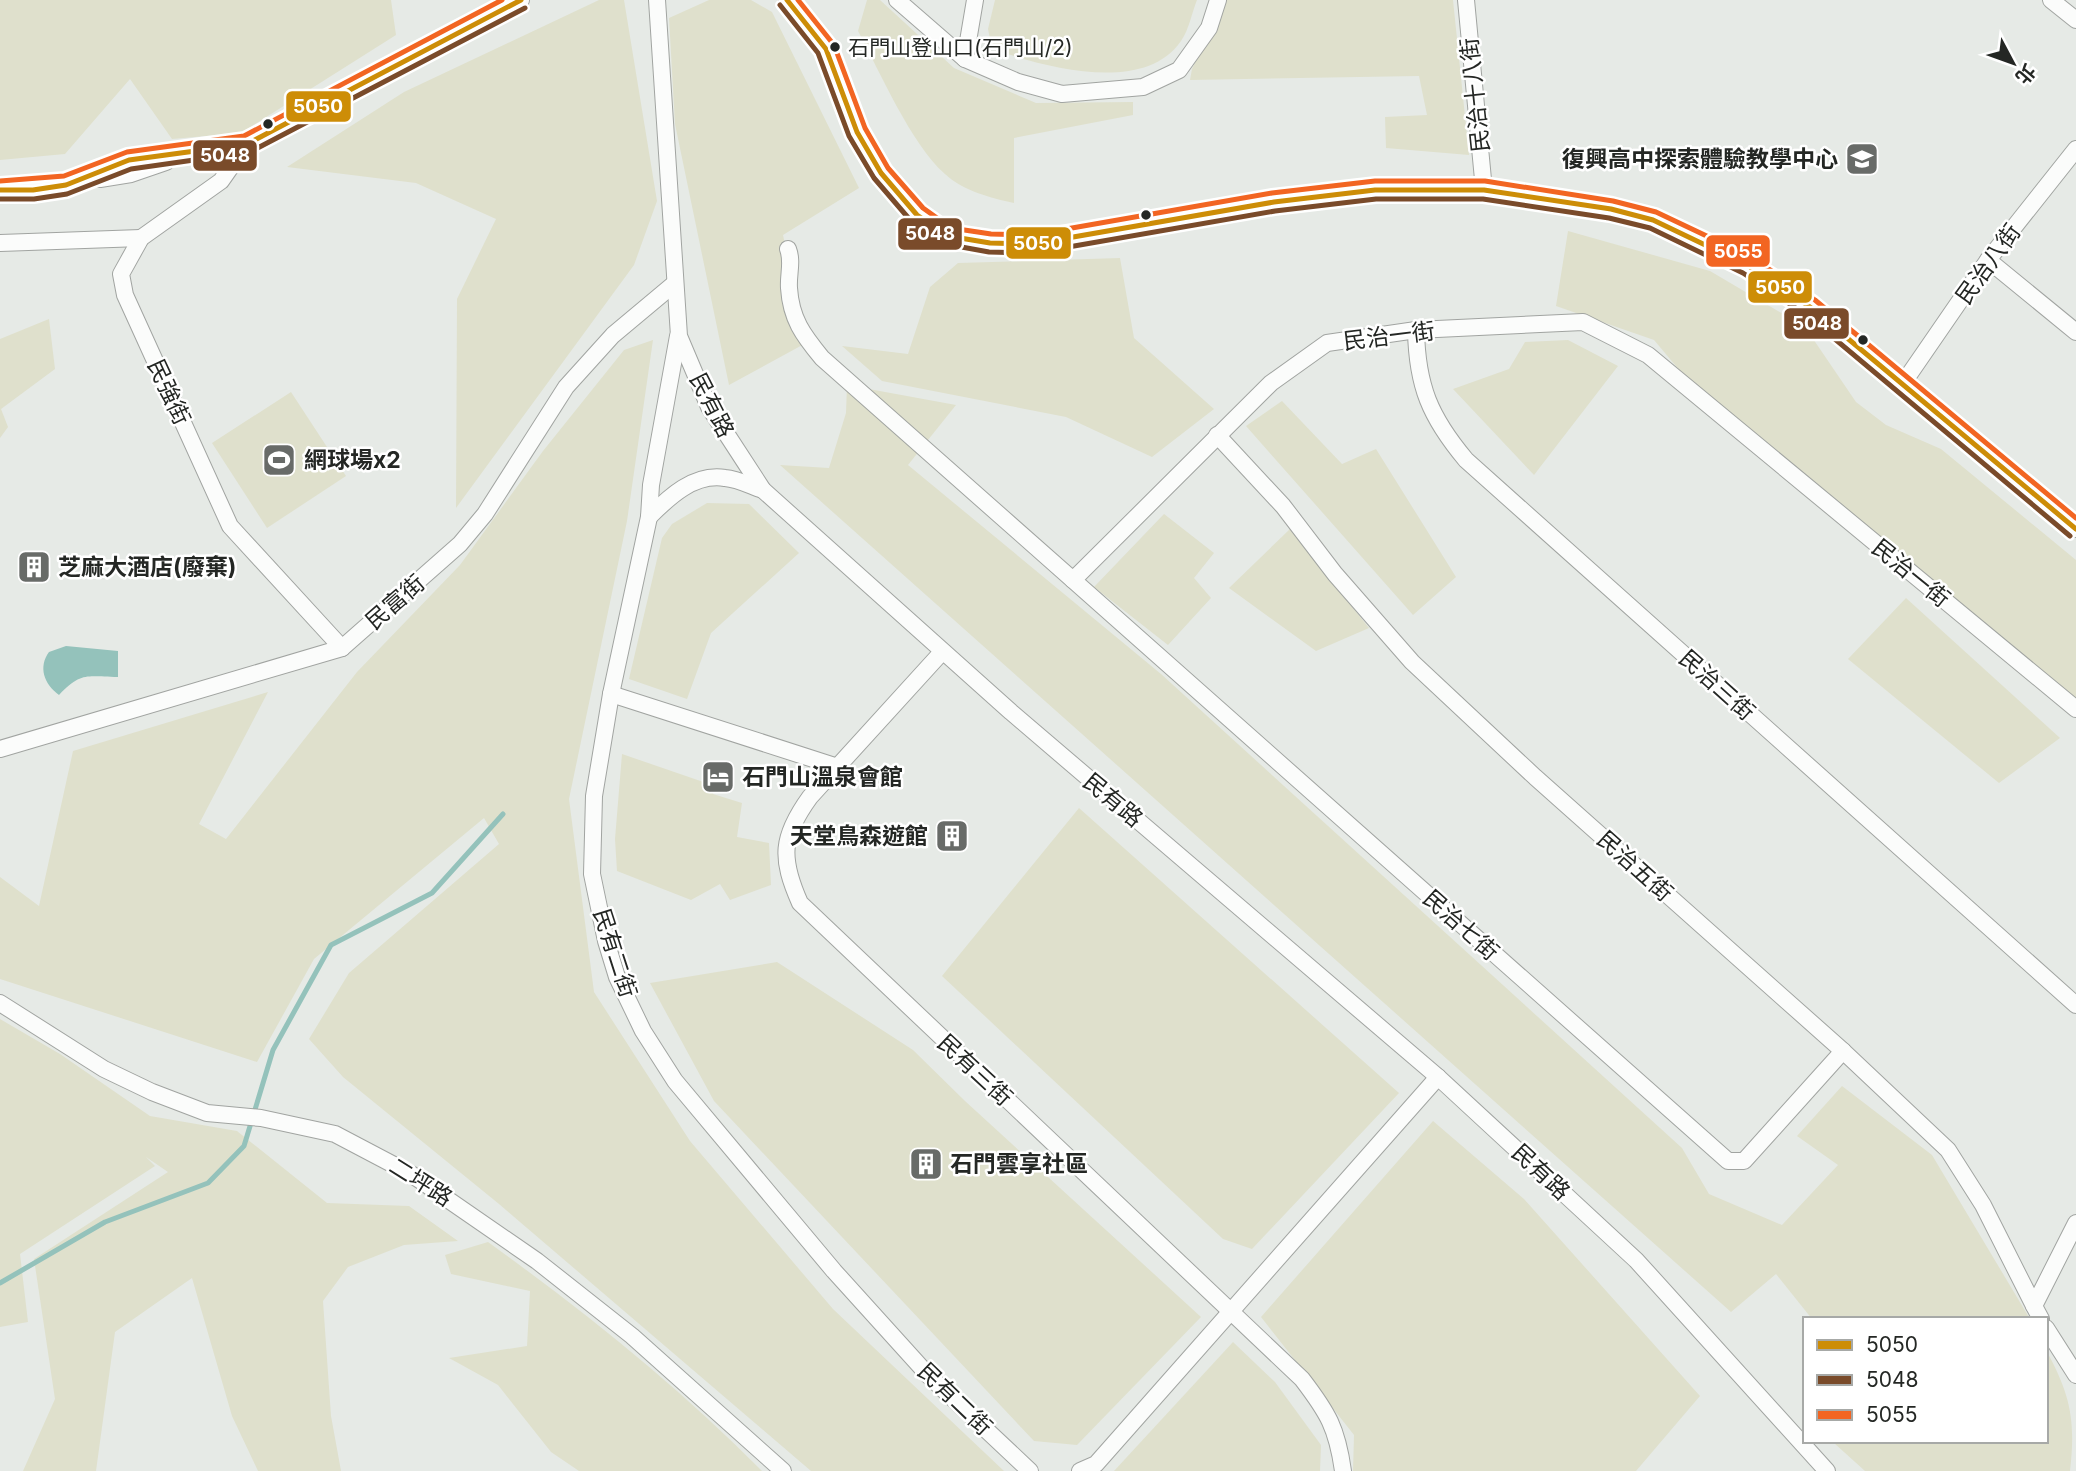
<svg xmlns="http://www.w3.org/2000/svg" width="2076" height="1471" font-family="Inter,'Noto Sans TC',sans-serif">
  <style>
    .green { fill: #dfe0cc }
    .water { fill: #94c2bb }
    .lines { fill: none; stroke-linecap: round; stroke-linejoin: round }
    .stream { stroke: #94c2bb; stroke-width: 5 }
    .minor-casing { stroke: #a1a4a1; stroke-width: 18 }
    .minor { stroke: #fbfcfb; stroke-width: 16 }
    .bus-1-casing { stroke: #fff; stroke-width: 10 }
    .bus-2-casing { stroke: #fff; stroke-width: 10 }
    .bus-3-casing { stroke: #fff; stroke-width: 10 }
    .bus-1 { stroke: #cd8d07; stroke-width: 5 }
    .bus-2 { stroke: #7a4b2a; stroke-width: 5 }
    .bus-3 { stroke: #f26522; stroke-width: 5 }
    .bus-dot { fill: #242724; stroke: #fff; stroke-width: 2.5 }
    .labels { text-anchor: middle; stroke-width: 5; stroke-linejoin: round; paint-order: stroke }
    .bus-label { font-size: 21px; fill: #242724; stroke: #fff; text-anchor: start }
    .street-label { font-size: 23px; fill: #242724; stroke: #fff }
    .poi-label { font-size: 23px; font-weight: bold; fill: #242724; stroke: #fff; text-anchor: start }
    .line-badge { stroke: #fff; stroke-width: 2.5 }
    .badge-label { font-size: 19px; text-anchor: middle; font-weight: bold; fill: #fff }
  </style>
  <rect width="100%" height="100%" fill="#e6eae6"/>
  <g class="green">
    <path d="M0,0h391l5,35 -155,98 -69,6 -42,-60 -65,75 -65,6z"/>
    <path d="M599,0h25l33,201 -23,64 -178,243 1,-209 39,-80 -80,-36 -129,-16 117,-75z"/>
    <path d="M709,0h42l21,12 87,176 -76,47 23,108 -77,42 -54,-261 -6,-106z"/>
    <path d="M867,0h13l74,68 82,35 97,-1v13l-119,23v65c-23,-5 -51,-12 -69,-29 -34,-30 -65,-102 -87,-143z"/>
    <path d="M995,0h202c-5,12 -8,30 -16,41 -38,55 -138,25 -189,8l-4,-20z"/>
    <path d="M1225,0h228l16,155 -83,-7 -1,-31 42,-2 -8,-39 -229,4 2,-11z"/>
    <path d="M1568,231l142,40 95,56 51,75 30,23 55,24 135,111v151l-48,-46 -205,-176 -137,-111 -32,-38 -98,-34z"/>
    <path d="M1120,258l14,80 80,71 -62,48 -86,-40 -184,-36 -40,-35 66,8 22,-67 28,-24z"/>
    <path d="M49,319l6,50 -54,40 7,18 -8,11v-99z"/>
    <path d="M653,340l-26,181 -58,278 25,193 96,149 143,168 171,162h-193l-312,-267 -156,-127 -34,-38 40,-66 150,-129 -15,-26 -170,141 -57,103 -257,-83v-102l39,29 34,-155 195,-59 -69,132 27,15 131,-167 103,-107 83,-114 81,-101z"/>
    <path d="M1568,340l50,26 -84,109 -81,-86 56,-20 16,-27z"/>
    <path d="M847,385l109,20 -48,60 253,209 521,474 27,46 73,31 56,-60 -41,-29 45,-50 90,69 98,164h-218l-36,-45 -45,38 -951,-847 49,3 17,-55z"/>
    <path d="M291,392l55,84 -79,52 -55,-85z"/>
    <path d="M1282,401l60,63 34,-15 80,128 -43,38 -167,-189z"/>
    <path d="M707,503l42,1 50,49 -88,80 -24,66 -58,-20 33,-141 10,-14z"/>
    <path d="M1164,514l50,39 -20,25 17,20 -43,47 -74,-58z"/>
    <path d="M1290,529l79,99 -53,23 -87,-63z"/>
    <path d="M1906,598l154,140 -61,45 -151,-124z"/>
    <path d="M622,754l93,32 -2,8 29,9 -5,34 32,6 2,42 -41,15 -10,-16 -29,16 -74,-29 -2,-32z"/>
    <path d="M1079,808l320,285 -147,156 -29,-10 -281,-263z"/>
    <path d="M777,962l136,88 52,51 236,216 -124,128 -43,-4 -320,-340 -64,-118z"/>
    <path d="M0,1019l60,35 90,62 87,15 90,72 82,3 49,35 -54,4 -56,22 -25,34 8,115 10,55h-83l-26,-55 -40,-138 -77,54 -19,139h-73l32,-72 -21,-140 134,-87 -22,-15 9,9 -135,88 8,68 -28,5z"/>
    <path d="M1433,1121l91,78 176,197 -64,75h-283l1,-36 -93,-118z"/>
    <path d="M488,1242c97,70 190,144 274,229h-183l-28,-19 -53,-67 -49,-27 78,-12 3,-55 -79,-17 -6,-19z"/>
    <path d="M1233,1342l42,40 46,63 -1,26h-206z"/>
    <path d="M2046,1350c24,44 30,69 24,121h-205l-31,-28 212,-2z"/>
  </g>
  <path class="water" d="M66,646l52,5v26c-31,0 -36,-6 -59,18 -15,-11 -21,-28 -10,-43z"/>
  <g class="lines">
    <path class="stream" d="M0,1283l105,-61 103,-39 36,-37 29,-96 58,-105 101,-52 71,-79"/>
    <defs>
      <g id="minor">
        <path d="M657,0l22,336 30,71 54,83 248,222 427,365 198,183 191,211"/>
        <path d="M787,0l39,49 31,83 24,41 36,42 31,21 42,7 43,1 241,-42 101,-12h109l127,19 42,11 94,45 63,42 266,222"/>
        <path d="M897,0l68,59 53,23 44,12 81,-7 36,-17 30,-42 9,-28"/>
        <path d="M1466,0l18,190"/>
        <path d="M2051,0l25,20"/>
        <path d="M965,59l10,-59"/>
        <path d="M247,144l-26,37 -80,57 -20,36 4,21 105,231 112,122"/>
        <path d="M100,179l31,-5 35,-12"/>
        <path d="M66,185l63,-25 118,-16 274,-144"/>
        <path d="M0,190h33l41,-6"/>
        <path d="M0,243l141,-5"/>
        <path d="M788,249c5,13 0,25 1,39 2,31 14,47 33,70l251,222 198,-197 56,-40 89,-13 167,-8 65,33 428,354"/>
        <path d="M1988,260l88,72"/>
        <path d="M1416,330c1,56 14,87 50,130l610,545"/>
        <path d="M678,336l-27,149 -2,32 -38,177 -17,102 -2,78 14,67 11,36 26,54 32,50 159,190 95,105 101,95"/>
        <path d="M1904,382l84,-122 88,-111"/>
        <path d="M1217,435l66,71 52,68 77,88 123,115 308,274 105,99 35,55 51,101"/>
        <path d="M649,517c20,-20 45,-44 76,-39 13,1 26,8 38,12"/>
        <path d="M1073,580l655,581h16l99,-110"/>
        <path d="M942,652l-132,145c-29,40 -30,61 -10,106l502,476c26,34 35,49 41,92"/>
        <path d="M611,694l227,73"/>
        <path d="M0,749l342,-101 118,-104 25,-30 81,-127 47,-52 61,-51"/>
        <path d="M0,1003l104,66 48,23 55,21 54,5 74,16 76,40 126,87 95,75 151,135"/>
        <path d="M2041,1319l-7,-13 42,-83"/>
        <path d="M2046,1328l30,47"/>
        <path d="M1080,1471l16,-7 342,-387"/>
      </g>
    </defs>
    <use href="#minor" class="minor-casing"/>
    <use href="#minor" class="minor"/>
    <defs>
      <g id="bus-1">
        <path d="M787,0l39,49 31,83 24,41 36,42 31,21 42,7 43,1 241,-42 101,-12h109l127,19 42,11 94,45 63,42 266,222"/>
        <path d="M0,190h33l33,-5 63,-25 118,-16 274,-144"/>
      </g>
      <g id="bus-2">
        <path d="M780,5l38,48 31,83 25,42 37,43 34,23 44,8 45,1 241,-42 101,-12h107l126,19 41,10 93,45 62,41 265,222"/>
        <path d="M0,199h34l33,-5 64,-25 119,-17 275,-144"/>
      </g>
      <g id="bus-3">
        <path d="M798,0l36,45 31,83 23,40 35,40 28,20 40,6 41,1 240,-42 103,-12h110l128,20 43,11 95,45 64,43 261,218"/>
        <path d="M0,181l64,-5 63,-24 117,-16 258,-136"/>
      </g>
    </defs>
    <use href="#bus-1" class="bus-1-casing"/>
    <use href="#bus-2" class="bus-2-casing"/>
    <use href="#bus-3" class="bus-3-casing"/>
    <use href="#bus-1" class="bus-1"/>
    <use href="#bus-2" class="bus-2"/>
    <use href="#bus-3" class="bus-3"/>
  </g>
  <defs>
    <symbol id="school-square" viewBox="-11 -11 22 22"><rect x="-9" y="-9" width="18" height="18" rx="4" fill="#686b68" stroke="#fff"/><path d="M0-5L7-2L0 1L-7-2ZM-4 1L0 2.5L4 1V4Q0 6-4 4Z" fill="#fff"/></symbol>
    <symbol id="stadium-square" viewBox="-11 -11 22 22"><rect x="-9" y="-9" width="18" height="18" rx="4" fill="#686b68" stroke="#fff"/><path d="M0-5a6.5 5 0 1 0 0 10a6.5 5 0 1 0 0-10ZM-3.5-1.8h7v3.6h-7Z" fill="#fff"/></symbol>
    <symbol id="building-square" viewBox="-11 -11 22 22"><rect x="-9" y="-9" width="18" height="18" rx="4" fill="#686b68" stroke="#fff"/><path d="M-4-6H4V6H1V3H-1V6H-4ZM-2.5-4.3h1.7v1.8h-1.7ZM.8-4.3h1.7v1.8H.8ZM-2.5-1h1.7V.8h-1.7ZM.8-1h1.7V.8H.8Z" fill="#fff"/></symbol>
    <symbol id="hotel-square" viewBox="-11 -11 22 22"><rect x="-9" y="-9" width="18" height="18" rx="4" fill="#686b68" stroke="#fff"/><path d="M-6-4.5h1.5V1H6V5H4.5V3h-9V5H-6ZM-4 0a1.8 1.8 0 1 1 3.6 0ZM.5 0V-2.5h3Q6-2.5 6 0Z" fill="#fff"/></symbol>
  </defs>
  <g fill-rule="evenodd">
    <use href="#school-square" x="1843" y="140" width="38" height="38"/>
    <use href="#stadium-square" x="260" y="441" width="38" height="38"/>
    <use href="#building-square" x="15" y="548" width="38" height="38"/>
    <use href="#hotel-square" x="699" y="758" width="38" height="38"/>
    <use href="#building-square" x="933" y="817" width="38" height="38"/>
    <use href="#building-square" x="907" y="1145" width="38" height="38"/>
  </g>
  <g class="bus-dot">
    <circle cx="835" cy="47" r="6"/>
    <circle cx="268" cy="124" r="6"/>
    <circle cx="1146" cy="215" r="6"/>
    <circle cx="1863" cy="340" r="6"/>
  </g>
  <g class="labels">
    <g class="bus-label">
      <text x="848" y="55">石門山登山口(石門山/2)</text>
    </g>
    <g class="street-label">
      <text transform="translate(1475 95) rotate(-96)" y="8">民治十八街</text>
      <text transform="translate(1988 264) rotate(-54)" y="8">民治八街</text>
      <text transform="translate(1389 336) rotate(-7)" y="8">民治一街</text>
      <text transform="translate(169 392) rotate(65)" y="8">民強街</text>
      <text transform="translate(712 405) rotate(63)" y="8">民有路</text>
      <text transform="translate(1911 573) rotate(39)" y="8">民治一街</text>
      <text transform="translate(395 602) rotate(-41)" y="8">民富街</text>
      <text transform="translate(1717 685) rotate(42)" y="8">民治三街</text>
      <text transform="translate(1113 800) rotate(40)" y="8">民有路</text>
      <text transform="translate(1635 866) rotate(42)" y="8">民治五街</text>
      <text transform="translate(1461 925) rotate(42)" y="8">民治七街</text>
      <text transform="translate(615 953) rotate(72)" y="8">民有二街</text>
      <text transform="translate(975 1070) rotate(43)" y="8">民有三街</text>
      <text transform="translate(1541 1172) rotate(43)" y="8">民有路</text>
      <text transform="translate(421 1182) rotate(32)" y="8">二坪路</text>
      <text transform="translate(955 1399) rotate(44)" y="8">民有二街</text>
    </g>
    <g class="poi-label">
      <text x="1838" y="167" text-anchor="end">復興高中探索體驗教學中心</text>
      <text x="304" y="468">網球場x2</text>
      <text x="58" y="575">芝麻大酒店(廢棄)</text>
      <text x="742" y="785">石門山溫泉會館</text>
      <text x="928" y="844" text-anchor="end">天堂鳥森遊館</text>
      <text x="950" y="1172">石門雲享社區</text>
    </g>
  </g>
  <g class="line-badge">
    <rect x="285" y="90" width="67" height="33" rx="7" fill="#cd8d07"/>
    <rect x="192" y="139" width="66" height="33" rx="7" fill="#7a4b2a"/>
    <rect x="897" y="217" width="66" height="34" rx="7" fill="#7a4b2a"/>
    <rect x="1005" y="226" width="67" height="34" rx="7" fill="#cd8d07"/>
    <rect x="1705" y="234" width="66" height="34" rx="7" fill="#f26522"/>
    <rect x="1747" y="270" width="66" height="34" rx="7" fill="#cd8d07"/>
    <rect x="1783" y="307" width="67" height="33" rx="7" fill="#7a4b2a"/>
  </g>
  <g class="badge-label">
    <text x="318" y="113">5050</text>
    <text x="225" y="162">5048</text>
    <text x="930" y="240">5048</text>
    <text x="1038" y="250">5050</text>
    <text x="1738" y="258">5055</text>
    <text x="1780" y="294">5050</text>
    <text x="1817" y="330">5048</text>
  </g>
  <rect x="1803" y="1317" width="245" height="126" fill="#ffffff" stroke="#a7a9a7" stroke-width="2"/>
  <rect x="1817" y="1340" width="35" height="10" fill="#cd8d07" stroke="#a7a9a7" stroke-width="2"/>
  <text x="1866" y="1352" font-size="21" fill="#242724">5050</text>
  <rect x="1817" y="1375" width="35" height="10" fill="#7a4b2a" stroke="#a7a9a7" stroke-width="2"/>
  <text x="1866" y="1387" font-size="21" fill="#242724">5048</text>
  <rect x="1817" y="1410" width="35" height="10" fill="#f26522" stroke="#a7a9a7" stroke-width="2"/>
  <text x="1866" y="1422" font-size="21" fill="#242724">5055</text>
  <g transform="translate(2013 63) rotate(131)" stroke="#ffffff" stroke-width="5" paint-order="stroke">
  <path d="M0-5L12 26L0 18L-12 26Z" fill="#242724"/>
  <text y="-10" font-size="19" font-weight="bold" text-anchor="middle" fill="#242724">北</text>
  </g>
</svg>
